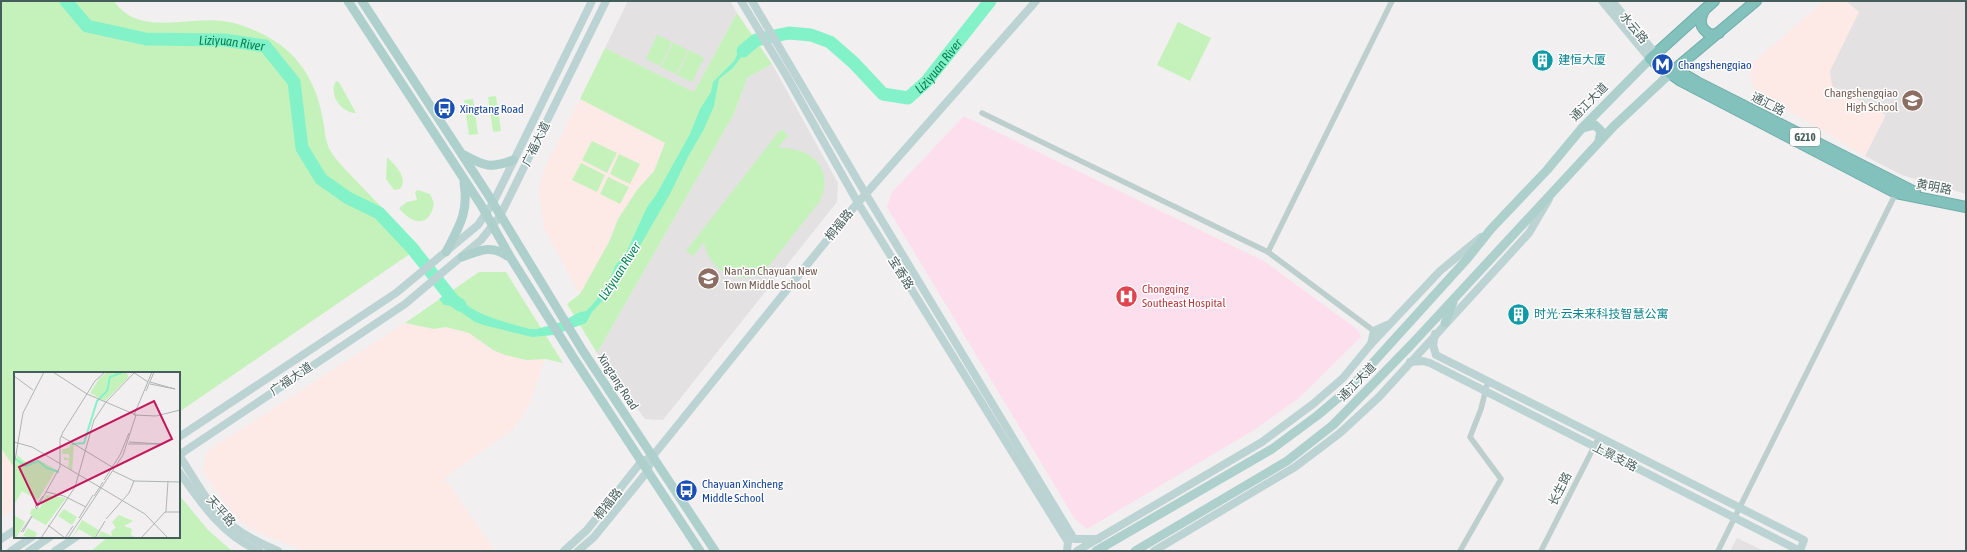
<svg xmlns="http://www.w3.org/2000/svg" width="1967" height="552" font-family="'Asap Condensed','Noto Sans SC',sans-serif">
  <style>
    .commercial { fill: #fdeae7 }
    .education { fill: #e3e1e2 }
    .medical { fill: #fddeed }
    .green { fill: #c5f2ba }
    .water { fill: #84f2c9 }
    .lines { fill: none; stroke-linecap: round; stroke-linejoin: round }
    .river { stroke: #84f2c9; stroke-width: 13 }
    .highway-casing { stroke: #6eada9; stroke-width: 12 }
    .street { stroke: #bccfcd; stroke-width: 5.5 }
    .secondary { stroke: #bbd4d3; stroke-width: 8 }
    .primary { stroke: #add0cd; stroke-width: 9 }
    .highway { stroke: #83c1bd; stroke-width: 10 }
    .labels { text-anchor: middle; stroke-width: 3; stroke-linejoin: round; paint-order: stroke }
    .shield { fill: #fff; stroke: #7e8e8c; stroke-width: 1 }
    .shield-label { font-size: 11px; font-weight: bold; fill: #465e5b }
    .street-label { font-size: 12px; fill: #465e5b; stroke: #fff }
    .culture-label { font-size: 12px; fill: #0d838f; stroke: #fff; text-anchor: start }
    .transit-label { font-size: 12px; fill: #164399; stroke: #fff; text-anchor: start }
    .education-label { font-size: 12px; fill: #785e54; stroke: #fff; text-anchor: end }
    .health-label { font-size: 12px; fill: #be3a42; stroke: #fff; text-anchor: start }
    .water-label { font-size: 13px; font-style: italic; fill: #068355; stroke: #fff }
    .inset-river { fill: none; stroke: #84f2c9; stroke-width: 2 }
    .inset-road { fill: none; stroke: #adb5b4; stroke-width: 1 }
    .view { fill: #c2185b; fill-opacity: 0.15; stroke: #c2185b; stroke-width: 2 }
    .inset-edge { fill: none; stroke: #465e5b; stroke-width: 2 }
  </style>
  <rect width="100%" height="100%" fill="#f2eff0"/>
  <g class="commercial">
    <path d="M1824,1h22l13,11 -29,59 56,43 -21,42 -111,-66 -5,-24z"/>
    <path d="M580,99l85,44 -11,28 -17,19 -19,29 -9,23 -29,52 -36,-66 -5,-35 4,-22z"/>
    <path d="M405,323l29,6 12,-2 23,6 24,17 33,10 19,-1 -16,46 -16,24 -69,49 51,73h-191l-52,-22 -16,-11 -33,-46 3,-20z"/>
    <path d="M1,448l14,21v39l-14,10z"/>
  </g>
  <g class="education">
    <path d="M628,1h102l7,12 -43,79 -89,-44z"/>
    <path d="M1846,1h120v193l-64,-19 -37,-19 21,-41 -54,-29 -2,-15 29,-59z"/>
    <path d="M772,64l66,119 -1,19 -174,218 -18,-1 -48,-66 137,-239 13,-36z"/>
    <path d="M1737,538l27,13h-34z"/>
  </g>
  <path class="medical" d="M964,116l300,145 94,69 3,7 -62,61 -45,32 -167,99 -12,-10 -188,-312 5,-15z"/>
  <g class="green">
    <path d="M1,1h113c24,36 74,15 108,20 18,2 39,11 54,21 27,17 42,47 47,78 2,10 2,23 8,32 8,12 20,23 30,34 20,20 39,41 59,61l-241,165v-39h-164v96l-14,-21z"/>
    <path d="M737,13l35,51 -25,14 -13,36 -137,239 -30,-49 13,-10 29,-52 9,-23 19,-29 17,-19 11,-28 -85,-44 25,-51 89,44z"/>
    <path d="M1178,22l33,16 -21,43 -33,-16z"/>
    <path d="M657,35l15,7 -12,24 -14,-7z"/>
    <path d="M673,43l15,7 -12,24 -15,-7z"/>
    <path d="M689,50l15,8 -12,24 -15,-7z"/>
    <path d="M336,81l3,1 17,31c-15,0 -28,-19 -20,-32z"/>
    <path d="M496,96l5,35 -8,1 -5,-35z"/>
    <path d="M473,99l5,35 -9,1 -5,-35z"/>
    <path d="M781,129l7,6 -10,13c32,-1 57,19 42,53l-56,71c-26,15 -55,-1 -60,-30l-11,14 -7,-5z"/>
    <path d="M592,141l25,12 -10,20 -25,-13z"/>
    <path d="M619,154l21,10 -10,20 -20,-10z"/>
    <path d="M387,157c8,8 22,21 13,32l-6,1 -8,-11z"/>
    <path d="M581,163l24,12 -8,17 -25,-12z"/>
    <path d="M608,177l21,10 -9,17 -20,-10z"/>
    <path d="M418,190l12,4 4,9c-4,25 -22,22 -35,5l8,-6 10,-2 -2,-8z"/>
    <path d="M479,272h27l57,91 -18,-4 -19,1 -21,-5 -12,-5 -24,-17 -23,-6 -12,2 -29,-6z"/>
    <path d="M179,495l29,35 24,21h-141l17,-14h71z"/>
  </g>
  <path class="water" d="M754,38l5,7h-4l-8,4 -14,19 -14,11 -5,27 -10,23 -16,28 -18,37 -40,69 -8,10 -3,10 -27,29 -6,11 -32,12 -22,2 -45,-11 -12,-4 -23,-16 -8,-1 -5,-6 11,-8c2,5 6,7 11,10 20,16 44,21 69,28h7l24,-7 19,-10 6,-1 7,-7 15,-20 7,-18 11,-13 21,-46 9,-12 34,-61 10,-25 11,-17 2,-10 21,-21 6,-12z"/>
  <g class="lines">
    <g class="river">
      <path id="s1" d="M66,1l21,25 59,13 78,1 41,6 29,36 8,66 19,31 27,19 31,15 33,35 41,52 7,5"/>
      <path id="s2" d="M743,51l13,-11 33,-7 22,2 19,7 24,21 29,31 25,4 18,-16 64,-81"/>
    </g>
    <defs>
      <g id="highway">
        <path d="M1714,1l-64,58 31,22 215,112 70,14"/>
        <path d="M1756,1l-81,68 22,13 218,110"/>
        <path d="M1704,10c-5,11 -5,18 7,25l8,-2"/>
      </g>
    </defs>
    <use href="#highway" class="highway-casing"/>
    <g class="street">
      <path d="M982,113l286,139 106,79"/>
      <path d="M1268,252l124,-251"/>
      <path d="M1460,551l41,-72 -31,-42 11,-28 7,-28"/>
      <path d="M1541,551l58,-114"/>
      <path d="M1718,551l179,-360"/>
    </g>
    <g class="secondary">
      <path d="M741,1l45,74 72,128 210,339 -1,9"/>
      <path d="M752,1l109,185 213,353h24"/>
      <path d="M1602,1l48,58"/>
      <path d="M1612,1l43,52 20,16"/>
      <path d="M1435,334l-2,11 3,10 368,185 -4,11"/>
      <path d="M1371,344l3,-13 13,-6"/>
      <path d="M1410,362l13,-1 7,2 370,188"/>
      <path d="M179,437l217,-144 82,-68 15,-22 99,-202"/>
      <path d="M179,455l226,-151 76,-64 19,-24 106,-215"/>
      <path d="M179,455c15,23 30,52 51,69 15,12 31,20 48,27"/>
      <path d="M179,472c23,32 43,63 80,79"/>
      <path d="M1,539l14,-9"/>
      <path d="M11,551l21,-14"/>
      <path d="M29,551l21,-14"/>
      <path d="M55,551l21,-14"/>
      <path d="M564,551l23,-21 54,-68 6,-3"/>
      <path d="M578,551l16,-14 53,-65 5,-15 196,-243 188,-213"/>
      <path d="M1077,551l185,-109 51,-38 30,-26 28,-34 69,-73 41,-34"/>
      <path d="M1154,551l141,-84 45,-34 39,-36 150,-164 20,-34"/>
    </g>
    <g class="primary">
      <path d="M348,1l133,204 31,55 61,97 127,194"/>
      <path d="M362,1l125,192 96,158 132,200"/>
      <path d="M1583,128l12,-3 6,6 -2,10"/>
      <path d="M464,155c20,11 27,14 49,5"/>
      <path d="M446,252c13,-25 23,-40 18,-69"/>
      <path d="M462,257c17,-6 29,-13 45,-1"/>
      <path d="M1445,323l8,-21"/>
      <path d="M1096,551l176,-102 46,-34 33,-28 116,-128 24,-30 56,-59 35,-42 68,-69"/>
      <path d="M1135,551l152,-90 46,-36 78,-80 203,-219 61,-57"/>
    </g>
    <use href="#highway" class="highway"/>
  </g>
  <defs>
    <symbol id="building-disc" viewBox="-11 -11 22 22"><circle r="9.5" fill="#0f9aa8" stroke="#fff"/><path d="M-4-6H4V6H1V3H-1V6H-4ZM-2.5-4.3h1.7v1.8h-1.7ZM.8-4.3h1.7v1.8H.8ZM-2.5-1h1.7V.8h-1.7ZM.8-1h1.7V.8H.8Z" fill="#fff"/></symbol>
    <symbol id="metro-disc" viewBox="-11 -11 22 22"><circle r="9.5" fill="#1a4fb4" stroke="#fff"/><path d="M-5.5 5V-5H-3L0 0L3-5H5.5V5H3V-.5L0 4L-3-.5V5Z" fill="#fff"/></symbol>
    <symbol id="school-disc" viewBox="-11 -11 22 22"><circle r="9.5" fill="#8d6e63" stroke="#fff"/><path d="M0-5L7-2L0 1L-7-2ZM-4 1L0 2.5L4 1V4Q0 6-4 4Z" fill="#fff"/></symbol>
    <symbol id="bus-disc" viewBox="-11 -11 22 22"><circle r="9.5" fill="#1a4fb4" stroke="#fff"/><path d="M-5-6H5V4H4V6H2V4H-2V6H-4V4H-5ZM-3.5-4V0h7V-4ZM-3.5 1.2v1.5H-2V1.2ZM2 1.2v1.5H3.5V1.2Z" fill="#fff"/></symbol>
    <symbol id="hospital-disc" viewBox="-11 -11 22 22"><circle r="9.5" fill="#e0444e" stroke="#fff"/><path d="M-5-5h3v3.5h4V-5h3V5h-3V1.5h-4V5h-3Z" fill="#fff"/></symbol>
  </defs>
  <g fill-rule="evenodd">
    <use href="#building-disc" x="1530" y="48" width="25" height="25"/>
    <use href="#metro-disc" x="1650" y="52" width="25" height="25"/>
    <use href="#school-disc" x="1900" y="88" width="25" height="25"/>
    <use href="#bus-disc" x="432" y="96" width="25" height="25"/>
    <use href="#school-disc" x="696" y="266" width="25" height="25"/>
    <use href="#hospital-disc" x="1114" y="284" width="25" height="25"/>
    <use href="#building-disc" x="1506" y="302" width="25" height="25"/>
    <use href="#bus-disc" x="674" y="478" width="25" height="25"/>
  </g>
  <g class="labels">
    <rect class="shield" x="1790" y="128" width="30" height="18" rx="3"/>
    <g class="shield-label">
      <text x="1805" y="141">G210</text>
    </g>
    <g class="street-label">
      <text transform="translate(1634 28) rotate(50)" y="4">水云路</text>
      <text transform="translate(1589 102) rotate(-46)" y="4">通江大道</text>
      <text transform="translate(1768 104) rotate(27)" y="4">通汇路</text>
      <text transform="translate(536 144) rotate(-64)" y="4">广福大道</text>
      <text transform="translate(1934 187) rotate(11)" y="4">黄明路</text>
      <text transform="translate(839 225) rotate(-51)" y="4">桐福路</text>
      <text transform="translate(901 273) rotate(58)" y="4">宝香路</text>
      <text transform="translate(291 379) rotate(-34)" y="4">广福大道</text>
      <text transform="translate(618 382) rotate(57)" y="4">Xingtang Road</text>
      <text transform="translate(1357 382) rotate(-46)" y="4">通江大道</text>
      <text transform="translate(1615 457) rotate(27)" y="4">上景支路</text>
      <text transform="translate(1560 489) rotate(-63)" y="4">长生路</text>
      <text transform="translate(608 504) rotate(-51)" y="4">桐福路</text>
      <text transform="translate(221 511) rotate(48)" y="4">天平路</text>
    </g>
    <g class="culture-label">
      <text x="1558" y="64">建恒大厦</text>
      <text x="1534" y="318">时光·云未来科技智慧公寓</text>
    </g>
    <g class="transit-label">
      <text x="1678" y="69">Changshengqiao</text>
      <text x="460" y="113">Xingtang Road</text>
      <text x="702" y="488">Chayuan Xincheng<tspan x="702" dy="14">Middle School</tspan></text>
    </g>
    <g class="education-label">
      <text x="1898" y="97">Changshengqiao<tspan x="1898" dy="14">High School</tspan></text>
      <text x="724" y="275" text-anchor="start">Nan'an Chayuan New<tspan x="724" dy="14">Town Middle School</tspan></text>
    </g>
    <g class="health-label">
      <text x="1142" y="293">Chongqing<tspan x="1142" dy="14">Southeast Hospital</tspan></text>
    </g>
    <g class="water-label">
      <text dy="5" stroke="none"><textPath href="#s1" startOffset="179">Liziyuan River</textPath></text>
      <text dy="5" stroke="none"><textPath href="#s2" startOffset="237">Liziyuan River</textPath></text>
      <text transform="translate(619 271) rotate(-57)" y="5">Liziyuan River</text>
    </g>
  </g>
  <g transform="translate(14 372)">
    <rect width="166" height="166" fill="#f2eff0"/>
    <path d="M93,0h19l3,5 -24,24 -15,-8 9,-14zM56,71l4,2 -2,26 -4,-4 1,-7h-5v-3l5,2v-5h-7v-4l8,-3zM3,83l10,8 12,-3 17,10 -18,30 -16,-9 -8,14v-35zM32,123l20,3 -20,27 -13,-7 -3,-5 2,-4 8,-1zM50,137l13,8 -5,8 -14,-9zM0,143l11,7 -9,16h-2zM105,143l14,6 -9,5 8,3 -1,6 5,3h-39l4,-7 11,5 -1,-5 5,-3 -4,-6zM68,148l17,10 -5,8 -15,-9 -7,9zM14,156l9,5 -2,5 -12,-2z" fill="#c5f2ba"/>
    <path class="inset-river" d="M58,72l12,-1 13,-42 10,-10 3,-14 13,-5M0,86l12,8 12,-5 9,7 12,4"/>
    <path class="inset-road" d="M39,0l34,22 49,21 -13,40 -55,83M119,0l15,10M138,0l-18,43 22,1 24,-6M0,4l19,14M136,12l25,5 -25,-7M132,19l8,-19M47,64l51,31M0,70l18,5 113,67 23,24M114,72h33l-32,-2M0,94l9,-53 21,-41M99,99l21,10 46,1M90,108l16,-25 9,-22M32,120l18,4 22,11M80,124l9,-14M23,136l23,-41v-28l3,-7 32,-51 10,-9M23,137l-2,-2 8,-11M151,140h15M65,146l14,-23M92,147l23,-26 5,-12M34,153l17,13 8,-12M7,160l11,-16 -9,16M27,166l34,-51 19,-67 12,-18 28,-29M81,166l10,-17M127,166l25,-27 2,-30"/>
    <path class="view" d="M140,29l18,38 -135,66 -18,-38z"/>
    <rect width="166" height="166" class="inset-edge"/>
  </g>
  <rect width="1967" height="552" fill="none" stroke="#465e5b" stroke-width="4"/>
</svg>
